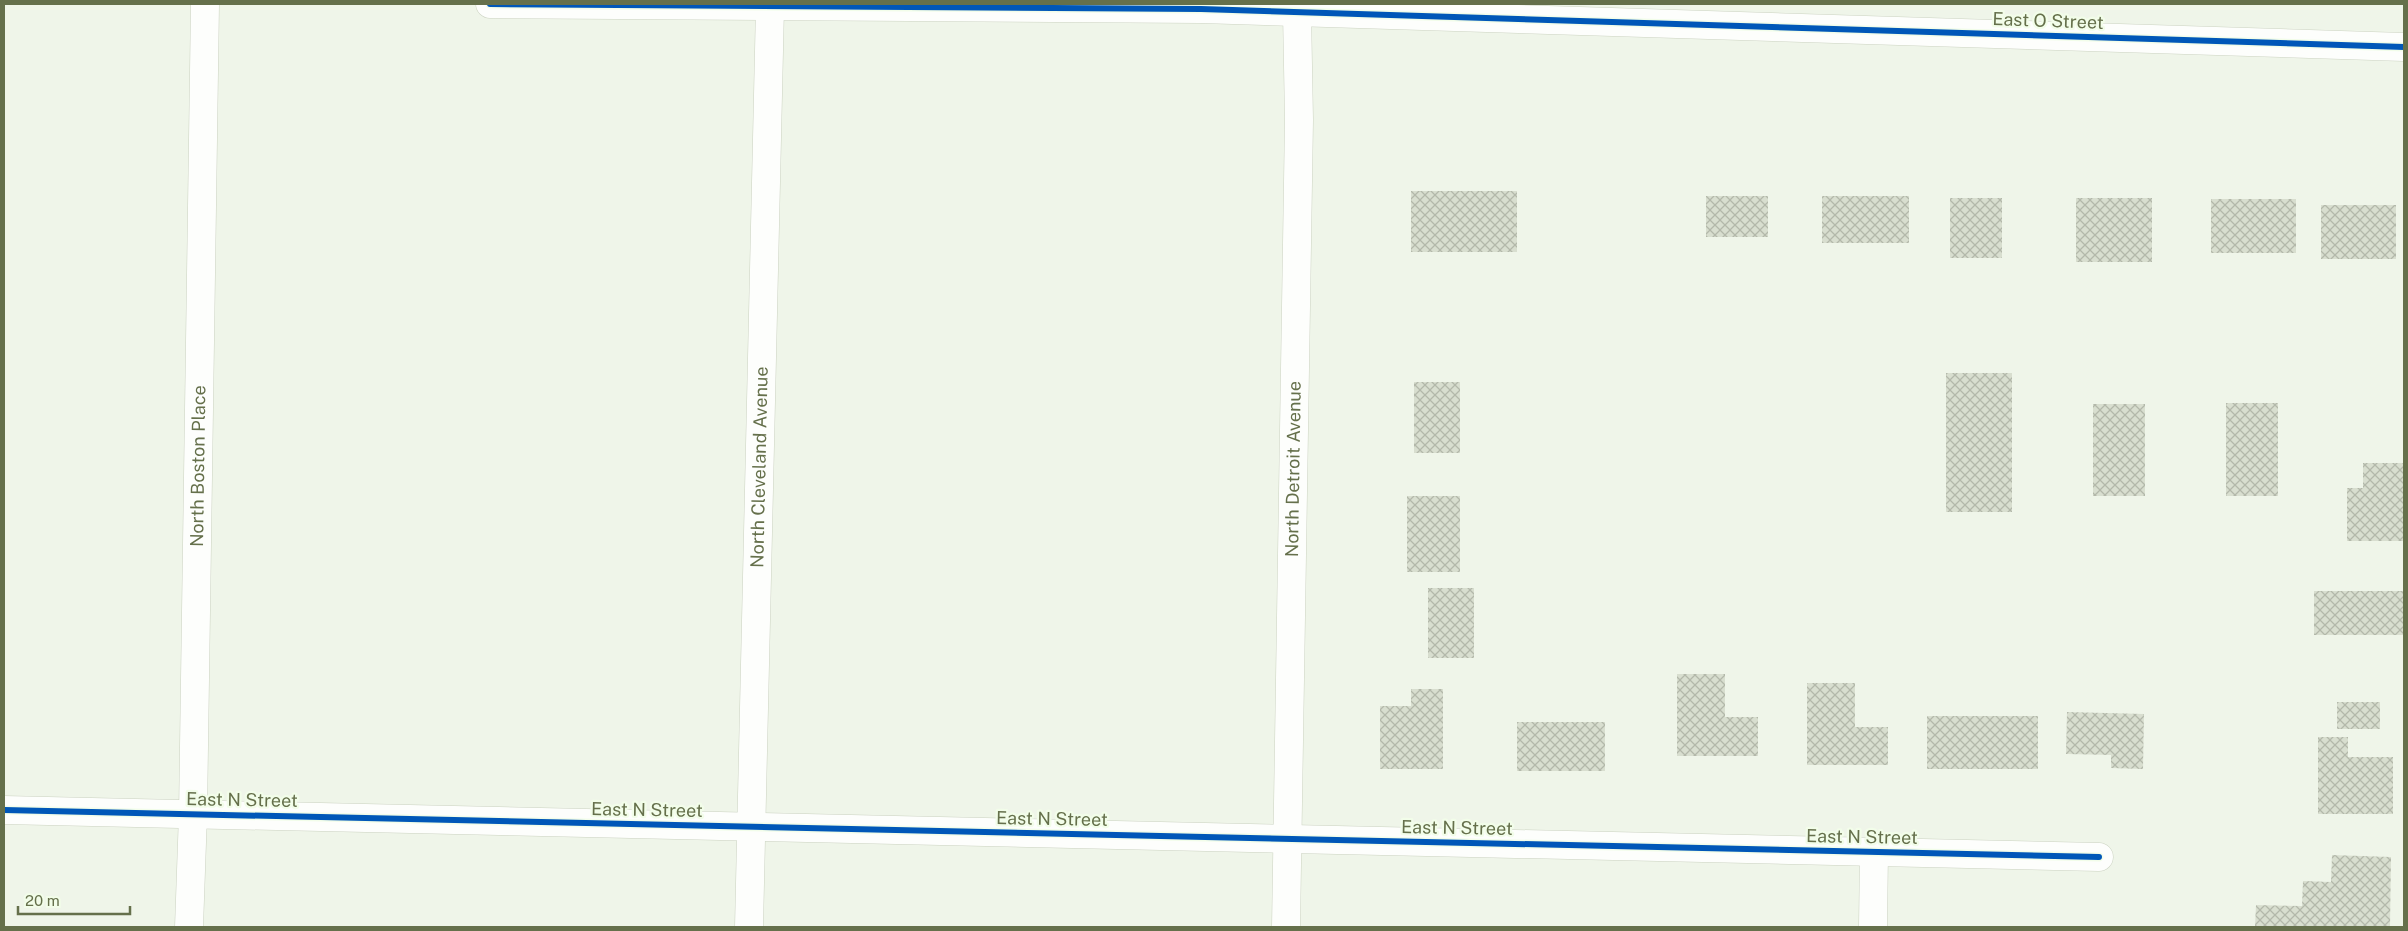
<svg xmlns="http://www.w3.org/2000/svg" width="2408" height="931" font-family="'Public Sans',sans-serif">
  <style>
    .building { fill: url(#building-cross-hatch) }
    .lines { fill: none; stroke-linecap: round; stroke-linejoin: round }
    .street-casing { stroke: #cbd2c1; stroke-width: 29 }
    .secondary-casing { stroke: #ccd3c2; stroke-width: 29 }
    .street { stroke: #fdfefc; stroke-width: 28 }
    .secondary { stroke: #fdfefc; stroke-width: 28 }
    .cycleway-casing { stroke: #f2fde9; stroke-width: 9 }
    .cycleway { stroke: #0057b8; stroke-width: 6 }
    .labels { text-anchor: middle; stroke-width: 4.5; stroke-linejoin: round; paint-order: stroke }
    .street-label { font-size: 18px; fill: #65704b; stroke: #f2fde9 }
  </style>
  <defs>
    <pattern id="building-cross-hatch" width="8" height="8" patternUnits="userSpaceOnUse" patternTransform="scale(1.25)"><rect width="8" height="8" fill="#d8decf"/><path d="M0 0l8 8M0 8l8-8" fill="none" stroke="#b3b8aa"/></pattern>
  </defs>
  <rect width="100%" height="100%" fill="#eff5e9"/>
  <g class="building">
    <rect x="1411" y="191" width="106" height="61"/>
    <rect x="1706" y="196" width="62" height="41"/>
    <rect x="1822" y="196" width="87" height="47"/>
    <rect x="1950" y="198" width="52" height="60"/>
    <rect x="2076" y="198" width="76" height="64"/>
    <rect x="2211" y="199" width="85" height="54"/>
    <rect x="2321" y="205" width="75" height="54"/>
    <rect x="1946" y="373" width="66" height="139"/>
    <rect x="1414" y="382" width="46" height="71"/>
    <rect x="2226" y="403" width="52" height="93"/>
    <rect x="2093" y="404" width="52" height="92"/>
    <path d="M2363,463h41v78h-57v-53h16z"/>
    <rect x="1407" y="496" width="53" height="76"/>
    <rect x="1428" y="588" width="46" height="70"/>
    <rect x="2314" y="591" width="89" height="44"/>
    <path d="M1677,674h48v43h33v39h-81z"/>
    <path d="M1807,683h48v44h33v38h-81z"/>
    <path d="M1411,689h32v80h-63v-63h31z"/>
    <rect x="2337" y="702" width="43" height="27"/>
    <path d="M2067,712l77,2 -1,55 -32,-1v-13l-45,-1z"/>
    <rect x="1927" y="716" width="111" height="53"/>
    <rect x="1517" y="722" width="88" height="49"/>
    <path d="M2318,737h30v20h45v57h-75z"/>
    <path d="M2332,855l59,2 -1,70h-135l1,-22 46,1 1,-25 28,1z"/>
  </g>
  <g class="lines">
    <defs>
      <g id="street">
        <path d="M4,810l2095,47"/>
        <path id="s1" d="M189,927l4,-113 12,-810"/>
        <path id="s2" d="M749,927l21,-920"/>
        <path d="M1873,927l1,-75"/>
      </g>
      <g id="secondary">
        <path d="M490,4l711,5 1203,38"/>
        <path id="s3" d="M1286,927l13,-807 -2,-108"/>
      </g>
    </defs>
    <use href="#street" class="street-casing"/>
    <use href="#secondary" class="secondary-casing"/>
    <use href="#street" class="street"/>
    <use href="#secondary" class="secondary"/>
    <defs>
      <g id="cycleway">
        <path d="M490,4l711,5 1203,38"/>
        <path d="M4,810l2095,47"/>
      </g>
    </defs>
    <use href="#cycleway" class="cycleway-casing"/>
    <use href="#cycleway" class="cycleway"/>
  </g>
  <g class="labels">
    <g class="street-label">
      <text transform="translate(2048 21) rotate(2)" y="6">East O Street</text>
      <text dy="6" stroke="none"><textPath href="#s1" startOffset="461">North Boston Place</textPath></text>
      <text dy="6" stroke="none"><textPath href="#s2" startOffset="460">North Cleveland Avenue</textPath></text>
      <text dy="6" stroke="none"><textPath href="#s3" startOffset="458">North Detroit Avenue</textPath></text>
      <text transform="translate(242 800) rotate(1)" y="6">East N Street</text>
      <text transform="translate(647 810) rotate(1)" y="6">East N Street</text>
      <text transform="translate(1052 819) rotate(1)" y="6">East N Street</text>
      <text transform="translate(1457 828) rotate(1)" y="6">East N Street</text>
      <text transform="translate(1862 837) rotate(1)" y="6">East N Street</text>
    </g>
  </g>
  <rect width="2408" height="931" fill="none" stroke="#65704b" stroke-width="10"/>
  <path d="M18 906v8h112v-8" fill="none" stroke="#65704b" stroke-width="2.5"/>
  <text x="25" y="906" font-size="15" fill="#65704b" stroke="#f2fde9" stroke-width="4" paint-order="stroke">20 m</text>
</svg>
